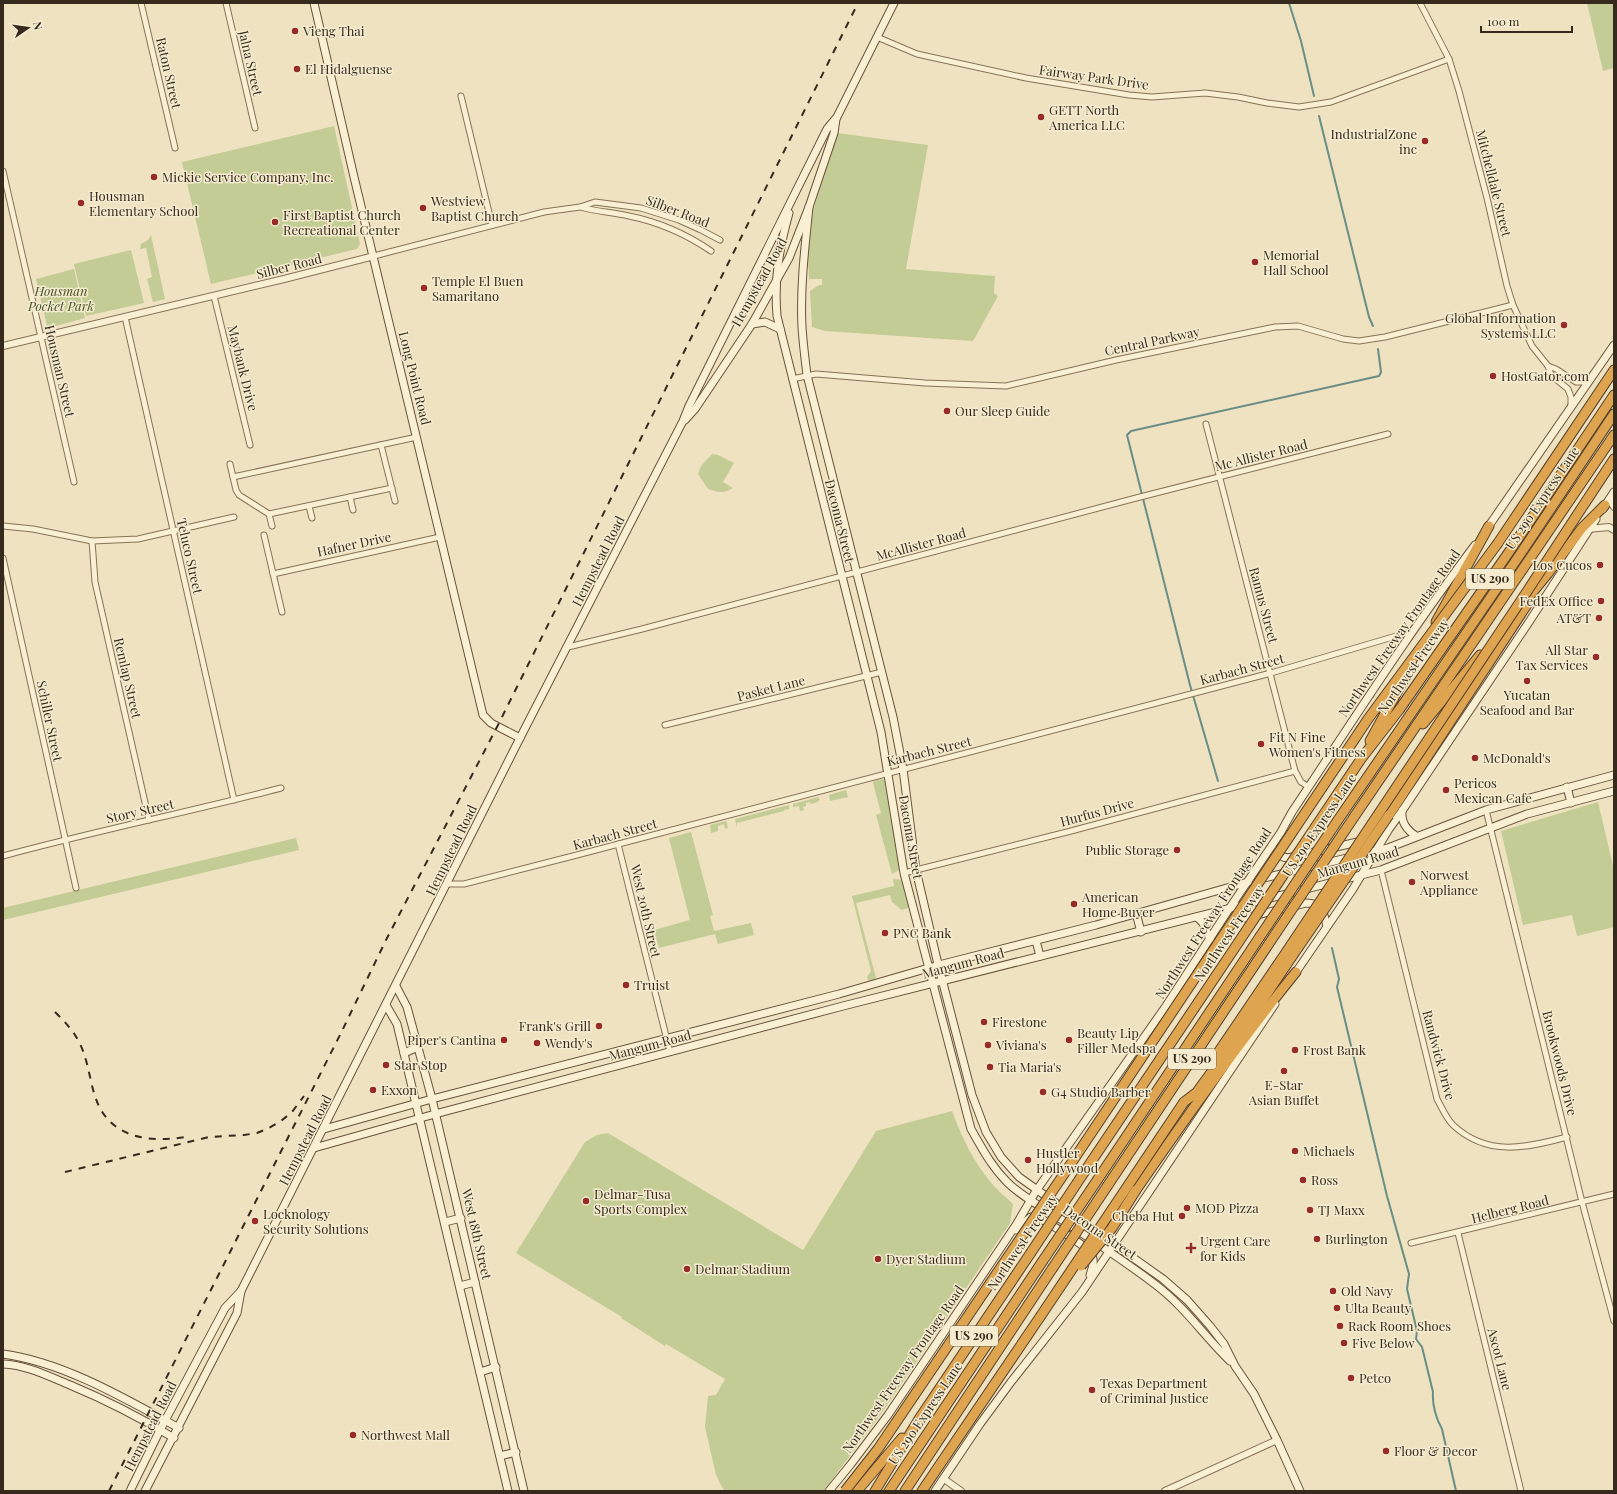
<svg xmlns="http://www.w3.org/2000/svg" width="1617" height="1494" font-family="'Playfair Display',serif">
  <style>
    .green { fill: #c3cc94 }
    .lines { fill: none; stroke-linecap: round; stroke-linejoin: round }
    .stream { stroke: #6a8e86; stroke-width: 2 }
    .minor-casing { stroke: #877258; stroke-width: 7 }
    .tertiary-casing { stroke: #877258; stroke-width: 8 }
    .secondary-casing { stroke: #68533b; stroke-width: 9 }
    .motorway-casing { stroke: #54402c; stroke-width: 11 }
    .minor { stroke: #f9efd3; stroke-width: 5 }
    .tertiary { stroke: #f9efd3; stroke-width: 6 }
    .secondary { stroke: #f9efd3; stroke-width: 7 }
    .motorway { stroke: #dea44f; stroke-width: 9 }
    .rail { stroke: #362a1c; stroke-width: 2; stroke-dasharray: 7 7; stroke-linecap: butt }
    .motorway-bridge-casing { stroke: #54402c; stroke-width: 11; stroke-linecap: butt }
    .motorway-bridge { stroke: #dea44f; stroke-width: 9 }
    .poi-dot { fill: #962b28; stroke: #f5ecd0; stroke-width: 1.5 }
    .labels { text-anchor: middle; stroke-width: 3; stroke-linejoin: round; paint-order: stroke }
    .shield { fill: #f5ecd0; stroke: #6f6452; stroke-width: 1 }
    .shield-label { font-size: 12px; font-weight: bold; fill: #362a1c }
    .poi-label { font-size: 13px; fill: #362a1c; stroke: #f5ecd0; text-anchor: start }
    .street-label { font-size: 13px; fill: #362a1c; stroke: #f5ecd0 }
    .park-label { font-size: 13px; font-style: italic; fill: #455323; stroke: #f5ecd0 }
  </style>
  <rect width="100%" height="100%" fill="#eee2c0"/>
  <g class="green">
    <path d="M1587,3h27v65l-11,3z"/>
    <path d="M334,126l26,118 -3,5 -146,35 -29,-122z"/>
    <path d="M837,133l91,12 -22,124 89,7 -1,17 4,3 -25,45 -148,-10 -13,-4 -2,-36 9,-6h3v-6h-13l-1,-21 5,-47z"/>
    <path d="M151,235l14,64 -12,3 -6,-23 5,-2 -6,-29 -6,1 1,-5 7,-4z"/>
    <path d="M131,250l13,53 -58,13 -12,-52z"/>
    <path d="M74,269l11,49 -36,10 -2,-2 -11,-47z"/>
    <path d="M712,454l6,1 16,8 -11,19 10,6c-9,6 -16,4 -25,1l-10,-15 3,-8z"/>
    <path d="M882,779l5,2 13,87 -1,2 -7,4 -16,-59 5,-2 -8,-30 1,-2z"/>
    <path d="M846,790l2,7 -18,4 -1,-6z"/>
    <path d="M818,797l2,3 -3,2 -6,2 -1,-2 -4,1v3l-3,1 1,3 -4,1 -1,-5 -6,1v-3z"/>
    <path d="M1598,802l16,68v57l-37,9 -5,-21 -49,10 -22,-94z"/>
    <path d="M789,805v4l-5,1v1l-47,12v5l-2,-9z"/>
    <path d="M726,821l2,7 -3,1 -1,-5 -6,2v5l-7,2 -1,-8z"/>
    <path d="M691,832l22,83 -3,1 4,15 37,-8 3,12 -36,9 -3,-10 -56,14 -5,-18 36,-10 -21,-82z"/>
    <path d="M296,838l3,12 -296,70v-12z"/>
    <path d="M893,879l9,1 2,3 5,24 -1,1 -6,2 -10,-8 -2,-7 -34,8 20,75 -1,1 -5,2 -2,-1 -1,-3 4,-6 -19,-75 42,-10z"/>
    <path d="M952,1111c10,27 22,52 41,74 6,7 14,13 20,19l-3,19 -127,188 -55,74 -5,6h-99l-8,-16 -11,-48 3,-31 8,-1 9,-16 -59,-35 -1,2 -44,-28 1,-1 -106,-64 69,-111 12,-7 11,-2 195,117 73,-119z"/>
  </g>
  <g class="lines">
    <g class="stream">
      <path d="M1289,3l12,38 13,55"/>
      <path d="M1319,116l50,201 4,9"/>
      <path d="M1218,781l-28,-96 -63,-250 4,-4 248,-55 2,-4 -3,-23"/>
      <path d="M1332,948l7,31 -2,8 50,209 22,78 -2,15 10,42 -1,8 6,8 11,45c-1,12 3,27 9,37l14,62"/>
    </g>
    <defs>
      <g id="minor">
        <path d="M141,3l34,145"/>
        <path d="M226,3l29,125"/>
        <path d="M1420,3l29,56 10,32 28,107 20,88 6,19 19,41 16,20 3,9 17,14 3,8v9"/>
        <path d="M877,37l40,17 109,24 103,17 23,2 53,-4 33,4 29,6 32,4 32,-5 118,-43"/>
        <path d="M461,96l31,129"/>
        <path d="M3,171l71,311"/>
        <path d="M581,207c16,5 32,5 48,9 30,6 57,18 82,35"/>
        <path d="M374,256l170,-44 36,-5 15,-5 46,6 38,12 22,10 19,10"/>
        <path d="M214,296l36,149"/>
        <path d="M125,317l109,483"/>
        <path d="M1548,366l8,3 20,13h13"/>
        <path d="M792,379l24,-5 109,9 81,3 110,-26 159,-33 23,-1 45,13 16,2 26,-4 128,-32"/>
        <path d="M1206,424l89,347 6,11 8,5"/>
        <path d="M381,445l14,56"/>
        <path d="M230,464l6,26 3,5 30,19 123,-26"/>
        <path d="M233,477l184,-40"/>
        <path d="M350,497l3,13"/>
        <path d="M309,506l3,12"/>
        <path d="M269,514l3,12"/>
        <path d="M3,526l30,3 59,12 46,-2 96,-22"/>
        <path d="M264,535l18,77"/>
        <path d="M92,541l3,41 54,238"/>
        <path d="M3,558l73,330"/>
        <path d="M273,574l167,-37"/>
        <path d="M568,647l74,-18 498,-132 248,-63"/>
        <path d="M665,725l217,-53"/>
        <path d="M1486,810l96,392 32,119"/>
        <path d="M618,844l52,208"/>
        <path d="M3,856c92,-25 186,-44 278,-68"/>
        <path d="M1381,870l56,229c5,9 9,19 16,26 34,32 73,23 114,12"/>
        <path d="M904,873l167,-42 224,-60"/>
        <path d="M448,884h16l109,-28 698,-183 142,-42"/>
        <path d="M1458,1233l63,258"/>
        <path d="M1411,1243l203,-49"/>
      </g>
      <g id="tertiary">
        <path d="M3,346l281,-67 90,-23"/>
        <path d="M1609,499l5,8"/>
        <path d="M1588,529l21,-2 5,3"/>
        <path d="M944,1479l17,12"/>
        <path d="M1165,1491l112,-51"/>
      </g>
      <g id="secondary">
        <path d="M314,3l40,174 129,538 8,8 29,15"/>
        <path d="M809,207c-4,40 -9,80 -7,120 1,16 3,32 5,48l86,342 10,52 13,101 21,90 35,135 14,37 15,25 18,20 144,102 24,21 23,26 14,18 11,22 19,28 23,46 23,51"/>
        <path d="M789,213c-10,36 -15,66 -12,103l104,416 23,141 67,256c11,19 20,37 36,53 14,14 34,25 52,36 33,22 66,43 97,67 29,22 49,52 74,76"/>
        <path d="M752,324l13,-2 15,7"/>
        <path d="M685,420l10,-11 57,-85 37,-66 20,-51 25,-74 2,-14"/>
        <path d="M1603,509l11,-17"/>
        <path d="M1486,530l128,-185"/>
        <path d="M1567,787l4,16"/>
        <path d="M1402,811c-1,12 5,19 14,25"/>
        <path d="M1278,850v4l5,3 5,1 74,-17"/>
        <path d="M1260,879l128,-31 98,-38 128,-35"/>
        <path d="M1136,913l5,19"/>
        <path d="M1197,917l6,6 7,16"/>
        <path d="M1232,921l74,-18c16,0 17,8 21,23"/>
        <path d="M1036,941l4,15"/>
        <path d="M1294,975l59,-86 36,-60 13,-18 127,-189 67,-103"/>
        <path d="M396,986l11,21 25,92 92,392"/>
        <path d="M386,1005l11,19 111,467"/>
        <path d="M404,1053l14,-6"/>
        <path d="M324,1129l108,-30 407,-105 100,-29 157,-40 152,-43"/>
        <path d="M314,1148l121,-34 408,-108 538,-136 146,-56 87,-23"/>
        <path d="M445,1222l16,-4"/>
        <path d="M1016,1230l15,-13h7c12,8 49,27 54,39 3,6 0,13 -2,19"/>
        <path d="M460,1286l15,-4"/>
        <path d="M3,1354c60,8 123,45 176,74"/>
        <path d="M3,1364c24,1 45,12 67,21 36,15 71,33 104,53"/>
        <path d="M480,1372l16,-5"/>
        <path d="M500,1456l16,-4"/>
        <path d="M130,1491l30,-61 65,-122 16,-17 279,-553 163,-317 6,-15 138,-277 10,-12 57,-114"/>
        <path d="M145,1491l92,-178 4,-22"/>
        <path d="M829,1491l22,-27 37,-49 73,-108 55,-82 20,-34 130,-185 63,-97 52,-77 11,-20c60,-90 118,-181 183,-267"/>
        <path d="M935,1491l45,-67 31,-42 71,-90 193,-288"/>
      </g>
      <g id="motorway">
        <path d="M1581,509l33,-50"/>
        <path d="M1498,543l116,-173"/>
        <path d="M1523,604l26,-32 33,-44 23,-23"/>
        <path d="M1436,622l53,-96"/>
        <path d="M1423,724l57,-69"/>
        <path d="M1370,741l42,-76"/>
        <path d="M1389,815l141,-215"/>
        <path d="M1354,817l260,-382"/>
        <path d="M1338,820l183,-267 93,-139"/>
        <path d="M1316,826l45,-67 38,-49 110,-158 105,-157"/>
        <path d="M1211,1063l76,-112"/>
        <path d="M1184,1102l13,-10 49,-67 47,-70"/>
        <path d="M1085,1171l153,-228"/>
        <path d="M1098,1179l161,-241"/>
        <path d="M1108,1185l168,-252"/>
        <path d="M1136,1190c51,-74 103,-148 160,-218"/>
        <path d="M857,1491l45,-53"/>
        <path d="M875,1491l44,-72 111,-165"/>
        <path d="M889,1491l153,-229"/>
        <path d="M905,1491l147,-222"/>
        <path d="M922,1491l118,-174"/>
      </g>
    </defs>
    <use href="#minor" class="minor-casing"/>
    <use href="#tertiary" class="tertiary-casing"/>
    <use href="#secondary" class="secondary-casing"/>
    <use href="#motorway" class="motorway-casing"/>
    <use href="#minor" class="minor"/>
    <use href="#tertiary" class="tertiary"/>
    <use href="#secondary" class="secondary"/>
    <use href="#motorway" class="motorway"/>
    <g class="rail">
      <path d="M55,1012c9,9 17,17 23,28 10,18 11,38 17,56 13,42 53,47 91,41"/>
      <path d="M65,1172l144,-35 35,-2 13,-2 12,-5 12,-7 11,-9 12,-16"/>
      <path d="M109,1491l232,-458 45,-93 111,-213 361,-724"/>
    </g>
    <defs>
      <g id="motorway-bridge">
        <path d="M1276,933l78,-116"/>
        <path d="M1259,938l79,-118"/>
        <path d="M1238,943l78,-117"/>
        <path d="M1287,951l241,-361 53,-81"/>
        <path d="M1293,955l96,-140"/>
        <path d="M1030,1254l55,-83"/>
        <path d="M1042,1262l56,-83"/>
        <path d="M1081,1266l31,-38 24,-38"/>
        <path d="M1052,1269l56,-84"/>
        <path d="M1040,1317l144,-215"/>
        <path d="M845,1491l33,-42 188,-278 302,-452 130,-176"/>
      </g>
    </defs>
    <use href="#motorway-bridge" class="motorway-bridge-casing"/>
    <use href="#motorway-bridge" class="motorway-bridge"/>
  </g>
  <g class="poi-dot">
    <circle cx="295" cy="31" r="4"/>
    <circle cx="297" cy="69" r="4"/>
    <circle cx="1041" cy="117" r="4"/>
    <circle cx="1425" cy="141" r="4"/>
    <circle cx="154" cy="177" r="4"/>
    <circle cx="81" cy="203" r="4"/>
    <circle cx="423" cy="208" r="4"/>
    <circle cx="275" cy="222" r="4"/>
    <circle cx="1255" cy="262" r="4"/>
    <circle cx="424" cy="288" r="4"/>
    <circle cx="1564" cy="325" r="4"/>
    <circle cx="1493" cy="376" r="4"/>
    <circle cx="947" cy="411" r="4"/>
    <circle cx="1600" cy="565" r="4"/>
    <circle cx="1601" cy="601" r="4"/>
    <circle cx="1599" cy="618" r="4"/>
    <circle cx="1596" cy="657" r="4"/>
    <circle cx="1527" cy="681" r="4"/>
    <circle cx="1261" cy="744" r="4"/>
    <circle cx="1475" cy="758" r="4"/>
    <circle cx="1446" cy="790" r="4"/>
    <circle cx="1177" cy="850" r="4"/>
    <circle cx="1412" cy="882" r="4"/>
    <circle cx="1074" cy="904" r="4"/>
    <circle cx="885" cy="933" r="4"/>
    <circle cx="626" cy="985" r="4"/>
    <circle cx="984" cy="1022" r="4"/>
    <circle cx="599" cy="1026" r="4"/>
    <circle cx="504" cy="1040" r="4"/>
    <circle cx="1069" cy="1040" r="4"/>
    <circle cx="537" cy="1043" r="4"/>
    <circle cx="988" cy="1045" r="4"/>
    <circle cx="1295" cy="1050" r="4"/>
    <circle cx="386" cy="1065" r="4"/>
    <circle cx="990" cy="1067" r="4"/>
    <circle cx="1284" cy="1071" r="4"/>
    <circle cx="373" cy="1090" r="4"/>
    <circle cx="1043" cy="1092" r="4"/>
    <circle cx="1295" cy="1151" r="4"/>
    <circle cx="1028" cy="1160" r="4"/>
    <circle cx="1303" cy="1180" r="4"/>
    <circle cx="586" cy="1201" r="4"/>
    <circle cx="1187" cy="1208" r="4"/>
    <circle cx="1310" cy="1210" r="4"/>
    <circle cx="1182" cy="1216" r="4"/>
    <circle cx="255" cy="1221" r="4"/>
    <circle cx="1317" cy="1239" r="4"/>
    <path d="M1189 1242h4v4h4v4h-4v4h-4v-4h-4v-4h4z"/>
    <circle cx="878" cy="1259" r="4"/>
    <circle cx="687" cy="1269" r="4"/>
    <circle cx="1333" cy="1291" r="4"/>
    <circle cx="1337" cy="1308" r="4"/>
    <circle cx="1340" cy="1326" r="4"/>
    <circle cx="1344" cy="1343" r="4"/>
    <circle cx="1351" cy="1378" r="4"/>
    <circle cx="1092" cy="1390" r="4"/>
    <circle cx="353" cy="1435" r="4"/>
    <circle cx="1386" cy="1451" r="4"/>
  </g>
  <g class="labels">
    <g class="shield">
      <rect x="1466" y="569" width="48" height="20" rx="3"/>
      <rect x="1168" y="1049" width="48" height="20" rx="3"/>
      <rect x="950" y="1326" width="48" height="20" rx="3"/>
    </g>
    <g class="shield-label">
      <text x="1490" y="583">US 290</text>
      <text x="1192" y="1063">US 290</text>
      <text x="974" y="1340">US 290</text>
    </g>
    <g class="poi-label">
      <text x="303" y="36">Vieng Thai</text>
      <text x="305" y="74">El Hidalguense</text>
      <text x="1049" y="115">GETT North<tspan x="1049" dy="15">America LLC</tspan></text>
      <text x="1417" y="139" text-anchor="end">IndustrialZone<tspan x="1417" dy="15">inc</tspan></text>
      <text x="162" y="182">Mickie Service Company, Inc.</text>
      <text x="89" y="201">Housman<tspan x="89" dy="15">Elementary School</tspan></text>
      <text x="431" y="206">Westview<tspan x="431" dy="15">Baptist Church</tspan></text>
      <text x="283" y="220">First Baptist Church<tspan x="283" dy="15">Recreational Center</tspan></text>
      <text x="1263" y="260">Memorial<tspan x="1263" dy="15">Hall School</tspan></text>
      <text x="432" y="286">Temple El Buen<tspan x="432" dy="15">Samaritano</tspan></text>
      <text x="1556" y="323" text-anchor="end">Global Information<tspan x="1556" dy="15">Systems LLC</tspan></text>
      <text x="1501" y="381">HostGator.com</text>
      <text x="955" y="416">Our Sleep Guide</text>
      <text x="1592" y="570" text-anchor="end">Los Cucos</text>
      <text x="1593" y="606" text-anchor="end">FedEx Office</text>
      <text x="1591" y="623" text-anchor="end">AT&amp;T</text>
      <text x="1588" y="655" text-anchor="end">All Star<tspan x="1588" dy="15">Tax Services</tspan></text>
      <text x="1527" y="700" text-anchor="middle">Yucatan<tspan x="1527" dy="15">Seafood and Bar</tspan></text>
      <text x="1269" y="742">Fit N Fine<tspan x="1269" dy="15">Women's Fitness</tspan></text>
      <text x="1483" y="763">McDonald's</text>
      <text x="1454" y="788">Pericos<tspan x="1454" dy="15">Mexican Cafe</tspan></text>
      <text x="1169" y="855" text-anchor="end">Public Storage</text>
      <text x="1420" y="880">Norwest<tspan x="1420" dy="15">Appliance</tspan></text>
      <text x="1082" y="902">American<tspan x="1082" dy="15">Home Buyer</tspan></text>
      <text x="893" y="938">PNC Bank</text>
      <text x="634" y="990">Truist</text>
      <text x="992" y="1027">Firestone</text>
      <text x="591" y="1031" text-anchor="end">Frank's Grill</text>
      <text x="1077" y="1038">Beauty Lip<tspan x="1077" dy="15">Filler Medspa</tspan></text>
      <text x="496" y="1045" text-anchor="end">Piper's Cantina</text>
      <text x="545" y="1048">Wendy's</text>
      <text x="996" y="1050">Viviana's</text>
      <text x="1303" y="1055">Frost Bank</text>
      <text x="394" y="1070">Star Stop</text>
      <text x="998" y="1072">Tia Maria's</text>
      <text x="1284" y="1090" text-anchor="middle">E-Star<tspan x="1284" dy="15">Asian Buffet</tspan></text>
      <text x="381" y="1095">Exxon</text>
      <text x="1051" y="1097">G4 Studio Barber</text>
      <text x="1303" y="1156">Michaels</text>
      <text x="1036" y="1158">Hustler<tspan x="1036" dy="15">Hollywood</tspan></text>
      <text x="1311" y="1185">Ross</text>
      <text x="594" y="1199">Delmar-Tusa<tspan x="594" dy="15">Sports Complex</tspan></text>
      <text x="1195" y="1213">MOD Pizza</text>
      <text x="1318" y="1215">TJ Maxx</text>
      <text x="263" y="1219">Locknology<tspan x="263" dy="15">Security Solutions</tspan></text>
      <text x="1174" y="1221" text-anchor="end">Cheba Hut</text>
      <text x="1325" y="1244">Burlington</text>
      <text x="1200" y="1246">Urgent Care<tspan x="1200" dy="15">for Kids</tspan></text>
      <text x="886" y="1264">Dyer Stadium</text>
      <text x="695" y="1274">Delmar Stadium</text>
      <text x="1341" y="1296">Old Navy</text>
      <text x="1345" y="1313">Ulta Beauty</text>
      <text x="1348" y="1331">Rack Room Shoes</text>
      <text x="1352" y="1348">Five Below</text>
      <text x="1359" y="1383">Petco</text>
      <text x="1100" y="1388">Texas Department<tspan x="1100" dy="15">of Criminal Justice</tspan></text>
      <text x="361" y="1440">Northwest Mall</text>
      <text x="1394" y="1456">Floor &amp; Decor</text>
    </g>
    <g class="street-label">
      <text transform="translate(251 63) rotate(77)" y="5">Jalna Street</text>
      <text transform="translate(169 73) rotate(77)" y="5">Raton Street</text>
      <text transform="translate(1094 77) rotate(8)" y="5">Fairway Park Drive</text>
      <text transform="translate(1494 183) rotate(76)" y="5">Mitchelldale Street</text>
      <text transform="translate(678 211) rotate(21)" y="5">Silber Road</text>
      <text transform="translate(289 266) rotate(-14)" y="5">Silber Road</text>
      <text transform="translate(759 282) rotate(-61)" y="5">Hempstead Road</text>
      <text transform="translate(1152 341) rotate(-12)" y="5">Central Parkway</text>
      <text transform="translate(243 368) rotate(76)" y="5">Maybank Drive</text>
      <text transform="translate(60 371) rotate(77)" y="5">Housman Street</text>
      <text transform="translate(415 378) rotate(76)" y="5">Long Point Road</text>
      <text transform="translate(1261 455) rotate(-14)" y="5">Mc Allister Road</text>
      <text transform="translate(1542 498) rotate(-56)" y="5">US 290 Express Lane</text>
      <text transform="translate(840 521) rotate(76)" y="5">Dacoma Street</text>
      <text transform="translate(354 544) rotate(-12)" y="5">Hafner Drive</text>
      <text transform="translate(921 544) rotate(-15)" y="5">McAllister Road</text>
      <text transform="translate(190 556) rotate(77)" y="5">Teluco Street</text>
      <text transform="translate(598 561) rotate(-63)" y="5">Hempstead Road</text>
      <text transform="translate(1264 605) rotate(75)" y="5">Ramus Street</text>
      <text transform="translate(1399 633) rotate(-55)" y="5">Northwest Freeway Frontage Road</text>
      <text transform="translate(1413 666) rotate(-55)" y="5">Northwest Freeway</text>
      <text transform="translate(1242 669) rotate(-15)" y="5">Karbach Street</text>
      <text transform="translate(128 678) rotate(77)" y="5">Remlap Street</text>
      <text transform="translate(771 688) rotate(-14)" y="5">Pasket Lane</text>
      <text transform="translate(50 721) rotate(78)" y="5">Schiller Street</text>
      <text transform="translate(929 751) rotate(-14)" y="5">Karbach Street</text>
      <text transform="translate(140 811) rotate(-13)" y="5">Story Street</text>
      <text transform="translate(1097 812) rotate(-15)" y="5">Hurfus Drive</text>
      <text transform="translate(1319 825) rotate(-56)" y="5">US 290 Express Lane</text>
      <text transform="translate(615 834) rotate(-15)" y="5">Karbach Street</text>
      <text transform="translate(911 837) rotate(80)" y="5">Dacoma Street</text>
      <text transform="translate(451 850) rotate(-64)" y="5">Hempstead Road</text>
      <text transform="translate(1358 862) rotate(-16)" y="5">Mangum Road</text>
      <text transform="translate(646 911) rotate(77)" y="5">West 20th Street</text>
      <text transform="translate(1213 913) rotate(-57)" y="5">Northwest Freeway Frontage Road</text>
      <text transform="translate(1229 933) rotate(-56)" y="5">Northwest Freeway</text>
      <text transform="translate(963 963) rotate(-15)" y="5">Mangum Road</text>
      <text transform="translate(650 1045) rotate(-15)" y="5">Mangum Road</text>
      <text transform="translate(1439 1055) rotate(75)" y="5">Randwick Drive</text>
      <text transform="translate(1560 1063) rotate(76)" y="5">Brookwoods Drive</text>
      <text transform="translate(305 1140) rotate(-63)" y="5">Hempstead Road</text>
      <text transform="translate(1510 1209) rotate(-14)" y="5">Helberg Road</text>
      <text transform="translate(1100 1232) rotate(34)" y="5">Dacoma Street</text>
      <text transform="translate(477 1234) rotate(77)" y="5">West 18th Street</text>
      <text transform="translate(1022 1242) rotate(-56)" y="5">Northwest Freeway</text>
      <text transform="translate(1500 1359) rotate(76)" y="5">Ascot Lane</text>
      <text transform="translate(903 1369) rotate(-55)" y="5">Northwest Freeway Frontage Road</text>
      <text transform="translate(925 1413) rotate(-56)" y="5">US 290 Express Lane</text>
      <text transform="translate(150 1426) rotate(-63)" y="5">Hempstead Road</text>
    </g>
    <g class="park-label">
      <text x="61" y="296">Housman<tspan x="61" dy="15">Pocket Park</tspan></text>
    </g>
  </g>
  <rect width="1617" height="1494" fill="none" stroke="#362a1c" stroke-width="8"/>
  <g transform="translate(28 28) rotate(77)" stroke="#f5ecd0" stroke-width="3" paint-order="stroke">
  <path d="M0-3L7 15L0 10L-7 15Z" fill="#362a1c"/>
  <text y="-6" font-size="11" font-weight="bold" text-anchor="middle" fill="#362a1c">N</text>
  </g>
  <path d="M1481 26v6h91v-6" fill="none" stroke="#362a1c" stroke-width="2"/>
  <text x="1487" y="26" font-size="12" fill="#362a1c" stroke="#f5ecd0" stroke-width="3" paint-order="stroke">100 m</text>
</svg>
